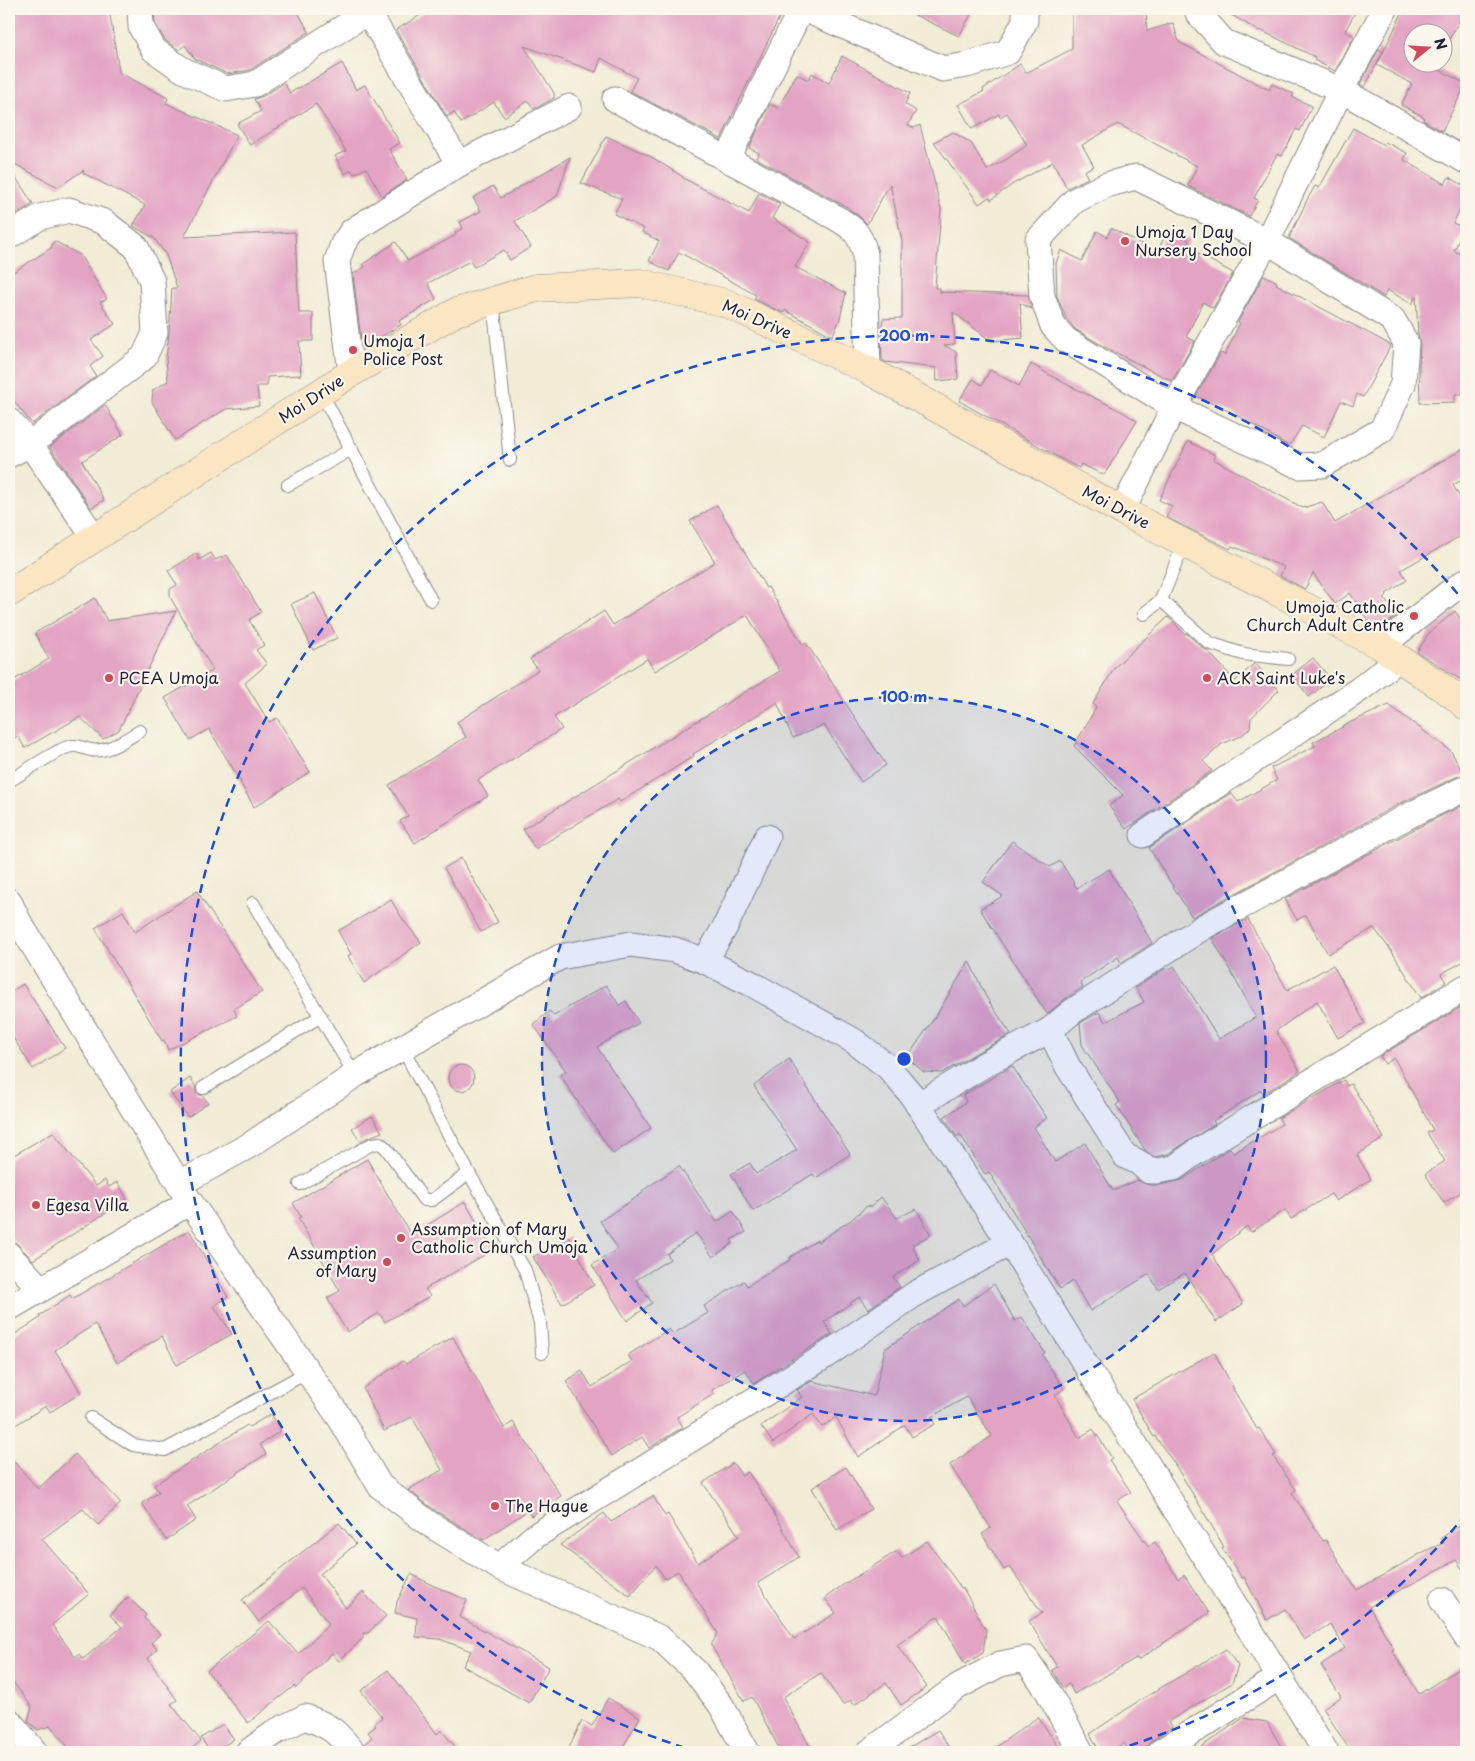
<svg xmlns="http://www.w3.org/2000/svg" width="1475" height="1761" font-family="'Playpen Sans',sans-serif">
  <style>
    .building { fill: #e3a3c3 }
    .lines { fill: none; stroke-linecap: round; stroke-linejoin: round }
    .lane-casing { stroke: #8a8788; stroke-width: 14 }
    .street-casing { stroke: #8a8788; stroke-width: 27 }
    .secondary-casing { stroke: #8a8788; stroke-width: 29 }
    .lane { stroke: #fff; stroke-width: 12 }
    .street { stroke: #fff; stroke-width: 25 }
    .secondary { stroke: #fbe6c4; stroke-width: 28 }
    .ring { fill: none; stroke: #1d4ed8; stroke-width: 2.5; stroke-dasharray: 9 6 }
    .poi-dot { fill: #d1495b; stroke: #fbf7ec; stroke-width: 2 }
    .labels { text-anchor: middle; stroke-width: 4.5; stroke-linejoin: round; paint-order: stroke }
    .poi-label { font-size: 16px; fill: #22223b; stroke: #fbf7ec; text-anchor: start }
    .street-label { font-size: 16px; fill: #22223b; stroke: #fbf7ec }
    .centre { fill: #1d4ed8; stroke: #fbf7ec; stroke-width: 2.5 }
    .ring-label { font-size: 15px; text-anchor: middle; font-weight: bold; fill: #1d4ed8; stroke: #fbf7ec; stroke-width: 4.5; stroke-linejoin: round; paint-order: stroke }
  </style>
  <rect width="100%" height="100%" fill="#fbf7ec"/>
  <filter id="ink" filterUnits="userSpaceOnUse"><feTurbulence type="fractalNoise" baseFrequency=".02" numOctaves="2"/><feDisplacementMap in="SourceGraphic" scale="10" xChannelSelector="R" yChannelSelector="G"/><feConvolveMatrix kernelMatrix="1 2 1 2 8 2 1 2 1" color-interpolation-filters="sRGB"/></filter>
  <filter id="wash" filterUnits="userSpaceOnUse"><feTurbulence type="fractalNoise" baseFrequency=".0096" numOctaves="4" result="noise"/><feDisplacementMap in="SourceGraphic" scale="20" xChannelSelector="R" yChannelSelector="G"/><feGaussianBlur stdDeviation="1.12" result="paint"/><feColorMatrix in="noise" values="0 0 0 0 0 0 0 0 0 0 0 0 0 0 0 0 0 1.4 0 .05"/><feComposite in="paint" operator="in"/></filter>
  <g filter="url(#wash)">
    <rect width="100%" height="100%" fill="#f1ecd5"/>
    <g id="blocks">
      <g class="building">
        <path d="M9,9h100l10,62 -1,1 50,26 -2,5 71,32 -53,102 111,-5 4,81h14v28h-14l2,34 -34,2v9h-10l2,20 -33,3 -51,31 -23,-38 1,-12 15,-9 -2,-22 3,-26 3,-45h5l-11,-33 -12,-17 -21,-12 12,-21 -62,-32 1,-3 -26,17 -49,-26z"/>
        <path d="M154,9h142l13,23 -59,38 -22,4 -33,-15 -10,-14 -6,5 -14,-10 -10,-17z"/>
        <path d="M430,9h336l14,7 -59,123 -91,-48 7,-13 -36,-20 -5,14 -72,-26 30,47v5l-20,11 -6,-8 -24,16 -10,-15 -33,21 -7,-11 -7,5 -51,-87z"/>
        <path d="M902,9h72l-15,27z"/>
        <path d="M1072,9h74l1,22 26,-8 6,19 90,48 3,-6 22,10 -2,3 20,9 -12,25 -4,-2 -14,27 -5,-2 -23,44 4,2 -9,16 -61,-30 9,-20 -79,-42 -36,21 12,21 -10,5 4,7 -21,10 -14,-26 -40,22 -22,16 -2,-3 -10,7 -45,-62 19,-10 18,11 16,27 20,-11 20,-14 -20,-32 -7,4 -1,-3 -27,15 -14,-24 26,-14 -1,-2 37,-25 6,9 46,-24z"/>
        <path d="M1221,9h136l-12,22 9,5 -19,35 -21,-11 1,-3 -55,-27 -1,1z"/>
        <path d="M1404,9h62l-24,43v-20h-30v30h25l-3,5 32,17 -24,47 -19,-11 1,-3 -23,-12 11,-21 -35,-19z"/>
        <path d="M1379,49l4,3 -18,35 -5,-3z"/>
        <path d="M842,56l68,37 -5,11 11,7 -8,14 6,3 6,-3 21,84 -6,79h5v4l88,3 4,14 -12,-6 3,35 -32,3 -38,-29 2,32 -11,1 12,7 2,27 -21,2 -1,-13 -51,-6 -3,-2 -1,-28 2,-13 19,-1v-77l-12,-57 -23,40 -8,-8 -12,-9 -91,-49 3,-5 -10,-5 21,-44 8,4 19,-34 11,6 4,-7 17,10z"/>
        <path d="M342,63l14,27 9,-5 35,58 -11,6 18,31 -25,16 -16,-28 -12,6 -3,-4 -6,4 -10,-18 11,-5 -30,-47 -66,41 -13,-21 24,-13 -7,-12 9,-3 21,-13 6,10z"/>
        <path d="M1353,128l31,17 1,-3 22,11 -3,7 41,24 4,-7 17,10v12l-13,24 11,5 -10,23 12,5 -4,11 4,3v4l-3,6 -1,42 3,72h-10v8l-35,1 -1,-36 1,-23 -2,-10 -2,-38 -4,8 -25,-14 -3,7 -95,-59 18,-38 8,-14 4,2z"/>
        <path d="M606,136l44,20 33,21v1l66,35 10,-20 21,11 -8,14 38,24 -15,25 51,26 -7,29 -7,14 -47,-26 -2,3 -29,-14 2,-4 -77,-43 -10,19 -20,-10 10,-20 -17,-9 2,-3 -30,-15 8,-15 -41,-16z"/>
        <path d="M570,157l-13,39 -42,25 16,26 -21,13 -6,-10 -30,17 -4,-6 -42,22 8,16 -37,22 2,4 -39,23 -9,-74 12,-7 -2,-3 33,-22 12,19 48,-26 -1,-2 8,-5 -3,-6 21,-11 -8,-13 20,-12 8,12z"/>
        <path d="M9,167l24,37 -16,10 -8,-13z"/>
        <path d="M1111,228l46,24 11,-22 21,10 -3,7 47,26 -20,35 -10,-6 -17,35 9,4 -23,40 -67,-34 -30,-18 -9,-11 -9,-22 -1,-33 5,-13 21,11 15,-30 10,6z"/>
        <path d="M54,241l26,14 27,44 -7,3 15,22 -24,16 12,16 -13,10 6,10 -64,48 -23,-29v-120l42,-27z"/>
        <path d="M1264,275l13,7 -1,2 115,61 -28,52 -6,-3 -4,12 -12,-5 -17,36 -22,-11 -13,20 -56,-33 -37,-17 25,-43 4,2 15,-32 -2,-1z"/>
        <path d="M1031,364l33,19 59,29 14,9 -33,54 -23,-11 -2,4 -16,-8 -104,-59 14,-22 9,6 8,-15 29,16z"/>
        <path d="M105,405l18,30 -41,26 22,39 -13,8 -41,-61z"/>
        <path d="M1188,441l27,14 -2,4 90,49 19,-6 13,21 131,-76v31l-13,7 13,23v25l-65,37 6,10 -21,14 1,1 -3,3 12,18 -15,12 -12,-6 -19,-29 -15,11 -22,-31 -8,16 -25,-13 4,-9 -52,-21 -2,3 -64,-32 6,-11 -13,-6z"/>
        <path d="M717,505l49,83 2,-1 35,58 3,-2 80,122 -25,17 -37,-57 -31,13 -16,-35 -84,51 1,2 -74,46 -2,-3 -83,50 -12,-20 166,-103 91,-55 -33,-56 -92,56 -8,-12 -93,58 8,12 -84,51 10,16 -73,47 -15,-22 8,-5 -19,-31 77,-48 -9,-15 81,-52 -8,-11 74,-48 9,14 102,-63 -25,-41z"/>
        <path d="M197,553l2,7 12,-7 4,7 12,-5 34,57 -12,8 15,25 -8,5 11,14 -22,19 24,39 8,-4 33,54 -56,35 -14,-25h1l-32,-53 -19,11 -25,-42 48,-28 -43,-73v-8l7,-4 -9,-14z"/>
        <path d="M315,593l22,45 -24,12 -22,-46z"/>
        <path d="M95,598l12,23 69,-10 -57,119 -16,9 -23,-22 -55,31 -7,-12 -9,5v-58l40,-24 -14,-26z"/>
        <path d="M1455,611l11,15v57l-49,-31 12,-19z"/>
        <path d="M1168,617l17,17 1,-1 18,16 4,2 27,30 20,-18 24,27 -28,28 -1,10 -9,8 -19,8 -19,17 9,10 -86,58 -17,-23 14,-11 -49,-49 22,-38 -3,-4 22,-37z"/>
        <path d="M1313,658l18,21 -22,18 -17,-22z"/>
        <path d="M1389,705l62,46 13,24 -8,2 -55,26 -209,114 -43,-69 82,-55 7,9 39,-22 -6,-12 44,-22 -2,-4 30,-15 -1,-1z"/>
        <path d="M1461,806l5,9v145l-25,14 5,8 -25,16 -29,-46 -18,-24 -46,26 -22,-39 -9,5 -12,-21 130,-70z"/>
        <path d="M1012,841l38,26 10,-6 17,27 32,-19 43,74 -31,20 -3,-6 -38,25 3,5 -18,12 -18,15 -67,-105 23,-13 -20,-14z"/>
        <path d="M461,858l37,64 -17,10 -37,-64z"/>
        <path d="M197,891l65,101 -28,17 3,7 -69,34 -4,-10 -2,1 -67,-113 28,-17 12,21z"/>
        <path d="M391,900l13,21 17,21 -57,41 -16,-27 3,-2 -13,-23z"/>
        <path d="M1248,919l39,71 46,-25 32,58 -27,15 -21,-37 -41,30 24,40 -37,23 -2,-4 -48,31 2,3 -47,30 -14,3 -9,-7 -29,-45 4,-3 -38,-57 -2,-22 19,-11 6,10 39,-20 -8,-14 30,-20 2,2 6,-4 45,73 37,-22 -44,-79z"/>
        <path d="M969,961l17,36 25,37 -31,17 -38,22 -18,-1 -17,-14 32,-47z"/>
        <path d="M23,984l42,64 -32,21 -24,-38v-38z"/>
        <path d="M606,985l13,20 7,-4 13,22 -42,24 54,81 -38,26 -53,-79 6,-4 -33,-47 17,-13 4,5z"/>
        <path d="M1461,1007l5,8v174l-22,14 -19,-29 20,-13 -18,-28 6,-3 -39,-72 -9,6 -5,-8z"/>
        <path d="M789,1059l61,95 -34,24 -3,-4 -60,37 -22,-37 19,-11 6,11 41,-24 -43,-64z"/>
        <circle cx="461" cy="1078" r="13"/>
        <path d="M1012,1066l35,52 -13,9 21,35 30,-19 28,48 24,-11 12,5h11l22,-5 48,-32 4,5 48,-29 -3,-6 65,-38 3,6 4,-2 33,54 -27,17 14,24 -35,22 -5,-7 -40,25 -6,-9 -34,22 -4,-6 -35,28 31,50 -27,18 -31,-49 -27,16 -9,-15 -59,37 -17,-30 -13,8 -71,-117 -4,2 -25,-40 -3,3 -13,-20 22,-15 -3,-7z"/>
        <path d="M190,1078l5,8 1,7 7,3 5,7 -20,14 -18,-25z"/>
        <path d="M372,1116l10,16 -22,9 -8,-13z"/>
        <path d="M53,1132l43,54 9,-6 4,7 8,-5 10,17 -94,61 -24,-24v-78z"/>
        <path d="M367,1159l44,76 54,-33 28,48 -68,39 5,7 -45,26 -6,-9 -32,19 -20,-34 13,-7 -42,-73 3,-1 -8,-14z"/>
        <path d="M679,1166l38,56 16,-11 13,21 -15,8 2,3 -20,14 -17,-24 -29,21 3,5 -34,21 16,23 -25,18 -35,-56 26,-16 -18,-28 43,-28 -1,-2z"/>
        <path d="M881,1197l16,21 19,-9 15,26 -19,10 8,15 -27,17 7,10 -32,22 -9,-12 -35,25 8,12 -78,49 -9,-13 -33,20 2,4 -37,23 6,10 -34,21 -7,-11 -30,19 -46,-75 16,-10 10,16 40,-26 -4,-6 41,-26 4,5 35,-21 -4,-7 40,-25 3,5 43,-26 -1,-2 28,-18 1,2 33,-22 16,-14 4,1z"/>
        <path d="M189,1230l39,67 -14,9 18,28 -55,31 -15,-29 -45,27 -22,-39 -40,26 26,43 -31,19 -4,-6 -37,23v-91l31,-20 -1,-2 31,-21 2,4z"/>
        <path d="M569,1237l25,48 -32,19 -29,-47z"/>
        <path d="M994,1284l21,37 7,-4 23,36 -3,2 22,34 -9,6 24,43 14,-9 19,29 -3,2 22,32 -14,9 31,45 7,-4 23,37 6,-4 25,38 -71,47 -2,-2 -62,36 -5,-10 -6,4 -11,-18 5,-3 -28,-46 13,-8 -32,-46 -6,3 -22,-36 9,-6 -41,-63 42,-29 -25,-39 -36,20 4,7 -23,13 -7,-12 -47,32 -22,-40 -14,10 -9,-13 -40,29 -12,-17 41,-29 -5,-7 15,-9 62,15 11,-47 74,-50 4,7z"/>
        <path d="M453,1337l51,91 9,-6 48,74 -30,20 -4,-5 -44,29 -47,-29 -28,-21 34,-20 -30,-53 -28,14 -21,-43 40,-27 3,3z"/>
        <path d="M1214,1352l20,37h-1l24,40 2,-1 17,27 -3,1 23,34 -4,3 31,48 3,-1 20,34 11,16 70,-40 17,-7 -3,-5 25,-16v52l-10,-14 -87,47 25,42 -2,1 27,44 47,-30v88h-115l-28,-44 18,-11 -20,-32 24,-17 -15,-24 -26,16 -19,-31 -18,11 -23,-43 -2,1 -20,-30 2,-1 -22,-38 -28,-46 -19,-27 -1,1 -22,-38z"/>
        <path d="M271,1414l10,17 -21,13 6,10 -79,52 9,14 -30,20 -24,-37 17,-11 -5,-7 93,-60 2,2z"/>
        <path d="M75,1454l46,49 -23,22 -15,-16 -41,30 47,55 -37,31 23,32 4,-3 4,5 39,-32 -12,-12 18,-18 18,18 -2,3 16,16 -9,9 6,6 -9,10 29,41 -6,4 30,37 -14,11h-115l-21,-26 -13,4 -10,-9 4,-14 -23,-30v-221l29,33z"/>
        <path d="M733,1463l9,13 6,-4 20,31 31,54 -41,26 36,56 42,-26 -11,-15 18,-13 54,-34 5,7 25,-17 35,48 1,-1 23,42 -3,23 -18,11 -27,-48 -41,29 30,42 -26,18 -15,-22 -32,22 -3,-5 -8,5 -22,-32 -38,24 30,55h-32l-29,-55 -8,4 -33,-56 7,-12 -40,-62 -13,8 -9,-14 -26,31 -70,-51 44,-32 7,9 42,-26 12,20 3,-2 30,49 41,-27 -36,-53z"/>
        <path d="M846,1467l25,42 -34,21 -25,-42z"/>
        <path d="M339,1523l17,21 -36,30 26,34 17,-16 23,24 -18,17h-5v5l-24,23 -7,-8 -36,35 -2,-2 -46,37 -41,-52 62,-50 29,33 31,-30 -27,-36 -43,34 -17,-22z"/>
        <path d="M411,1574l21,11 35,15 -7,17 89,50 -20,36 -66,-37 8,-15 -31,-12 -24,-2 1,-19 -22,-5 2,-11z"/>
        <path d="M1226,1649l12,17 -6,17 -63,38 3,6 -20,13 -5,6 -1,6h-16l-6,-9 -15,9h-9l-10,-18 47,-32z"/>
        <path d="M388,1670l49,64 4,-4 19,22h-93l-3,-8 8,-7 -4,-5 8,-6 -2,-2 8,-7 -21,-26z"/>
        <path d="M608,1698l32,19 -20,35h-53l15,-31 10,5z"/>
        <path d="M1038,1717l24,35h-73z"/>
        <path d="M1243,1718l24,4 17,30h-90z"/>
        <path d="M223,1724l11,15 -20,13h-4l-9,-14z"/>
        <path d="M938,1730l14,22h-50z"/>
      </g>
    </g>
  </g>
  <g filter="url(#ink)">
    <use href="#blocks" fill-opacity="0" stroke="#8a8788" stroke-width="1"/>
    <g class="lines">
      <defs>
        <g id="lane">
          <path d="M493,301l17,159"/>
          <path d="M321,392l110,208"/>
          <path d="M288,485l64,-36"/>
          <path d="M1161,600l48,43 34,11 45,5"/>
          <path d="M1144,614l17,-14 23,-57"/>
          <path d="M9,781c13,-7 51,-34 63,-35 7,-1 12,3 19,4 17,3 35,-11 49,-19"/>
          <path d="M253,903l102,172"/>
          <path d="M402,1047l67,126 56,97 15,53 2,30"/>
          <path d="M203,1088l118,-72"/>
          <path d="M300,1184l72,-40 8,-1 6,5 38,52h8l37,-27"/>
          <path d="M91,1418l42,27 32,5 143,-78"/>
        </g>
        <g id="street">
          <path d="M140,9l1,18 13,23 29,20 43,19 29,-5 117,-75"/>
          <path d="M366,9l93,155"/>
          <path d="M804,9l139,60 24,-4 41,-13 17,-31v-12"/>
          <path d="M1197,9l1,4 26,29 117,48 125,71"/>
          <path d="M615,99l218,117c19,11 27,16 32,38l3,116"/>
          <path d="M727,160l74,-151"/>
          <path d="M1136,177l131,64 126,79 13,23 -3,41 -21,46 -60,35 -23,1 -125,-59 -108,-67 -13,-14 -11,-30 -4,-56 36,-39 32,-16z"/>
          <path d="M9,236l31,-19 29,-7 35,12 32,25 16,34 3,52 -11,24 -114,87 -21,11"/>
          <path d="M351,373l-14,-112 6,-17 9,-13 107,-67 110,-57"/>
          <path d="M9,421l21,23 64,93"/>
          <path d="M1122,511l52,-104 93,-166 74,-151 44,-81"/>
          <path d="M1381,646l69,-54 16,-11"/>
          <path d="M1466,789l-4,1 -54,26 -203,110 -132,85 -23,19 18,37 57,89 13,6 11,9h8l17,-3 22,-16 270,-165"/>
          <path d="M1143,835l217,-146 40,-31"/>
          <path d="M9,901l10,21 171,280 150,216 40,68 48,37 71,44 161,71 35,33 26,34 26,47"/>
          <path d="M705,961l47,23 102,57 34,26 23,27 99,149 316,509"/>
          <path d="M918,1105l69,-42 63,-33"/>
          <path d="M179,1184l71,-39 105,-70 205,-118 71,-13 44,6 30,11 20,-34 42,-90"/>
          <path d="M9,1255l32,34"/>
          <path d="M9,1308l181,-106"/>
          <path d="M499,1567l36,-31 290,-180 90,-62 95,-51"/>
          <path d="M1442,1600l24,37"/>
          <path d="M9,1721l26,31"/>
          <path d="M248,1752l29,-21 28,-14c27,10 30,13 48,35"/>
          <path d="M869,1752l88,-65 43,-23 26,-5 20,29 35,64"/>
          <path d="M1160,1752l120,-75"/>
        </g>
        <path id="secondary" d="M9,593l342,-220 105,-61 80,-24 104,-5 86,20 142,67 254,141 259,135 75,51 10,9"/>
      </defs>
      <use href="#lane" class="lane-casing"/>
      <use href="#street" class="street-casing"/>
      <use href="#secondary" class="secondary-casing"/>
      <use href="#lane" class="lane"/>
      <use href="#street" class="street"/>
      <use href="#secondary" class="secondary"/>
    </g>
  </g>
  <circle cx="904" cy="1059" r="362" fill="#1d4ed8" fill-opacity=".12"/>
  <g class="ring">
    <circle cx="904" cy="1059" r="362"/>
    <path d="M1466 1514A723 723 0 0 1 1109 1752M699 1752A723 723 0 1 1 1466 604"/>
  </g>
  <g class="poi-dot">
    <circle cx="1125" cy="241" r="5"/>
    <circle cx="353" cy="350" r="5"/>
    <circle cx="1414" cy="616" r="5"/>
    <circle cx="109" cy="678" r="5"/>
    <circle cx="1207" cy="678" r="5"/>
    <circle cx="36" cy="1205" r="5"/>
    <circle cx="401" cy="1238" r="5"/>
    <circle cx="387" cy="1262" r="5"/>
    <circle cx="495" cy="1506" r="5"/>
  </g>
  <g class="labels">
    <g class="poi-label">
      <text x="1135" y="238">Umoja 1 Day<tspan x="1135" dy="18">Nursery School</tspan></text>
      <text x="363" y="347">Umoja 1<tspan x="363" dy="18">Police Post</tspan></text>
      <text x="1404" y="613" text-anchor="end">Umoja Catholic<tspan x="1404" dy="18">Church Adult Centre</tspan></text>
      <text x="119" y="684">PCEA Umoja</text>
      <text x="1217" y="684">ACK Saint Luke's</text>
      <text x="46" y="1211">Egesa Villa</text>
      <text x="411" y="1235">Assumption of Mary<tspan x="411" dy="18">Catholic Church Umoja</tspan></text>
      <text x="377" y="1259" text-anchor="end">Assumption<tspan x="377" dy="18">of Mary</tspan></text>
      <text x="505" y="1512">The Hague</text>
    </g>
    <g class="street-label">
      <text transform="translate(757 319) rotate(24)" y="6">Moi Drive</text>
      <text transform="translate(311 399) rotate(-33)" y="6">Moi Drive</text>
      <text transform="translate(1116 507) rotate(28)" y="6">Moi Drive</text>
    </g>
  </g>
  <circle cx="904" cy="1059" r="8" class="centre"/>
  <g class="ring-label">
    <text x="904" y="341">200 m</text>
    <text x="904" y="702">100 m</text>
  </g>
  <rect width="1475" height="1761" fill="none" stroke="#fbf7ec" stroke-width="30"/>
  <g transform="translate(1428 48) rotate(72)"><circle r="24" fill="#fbf7ec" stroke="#a4a2a5"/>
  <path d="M0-4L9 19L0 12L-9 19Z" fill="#d1495b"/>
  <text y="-8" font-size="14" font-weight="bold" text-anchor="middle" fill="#22223b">N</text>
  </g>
</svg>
